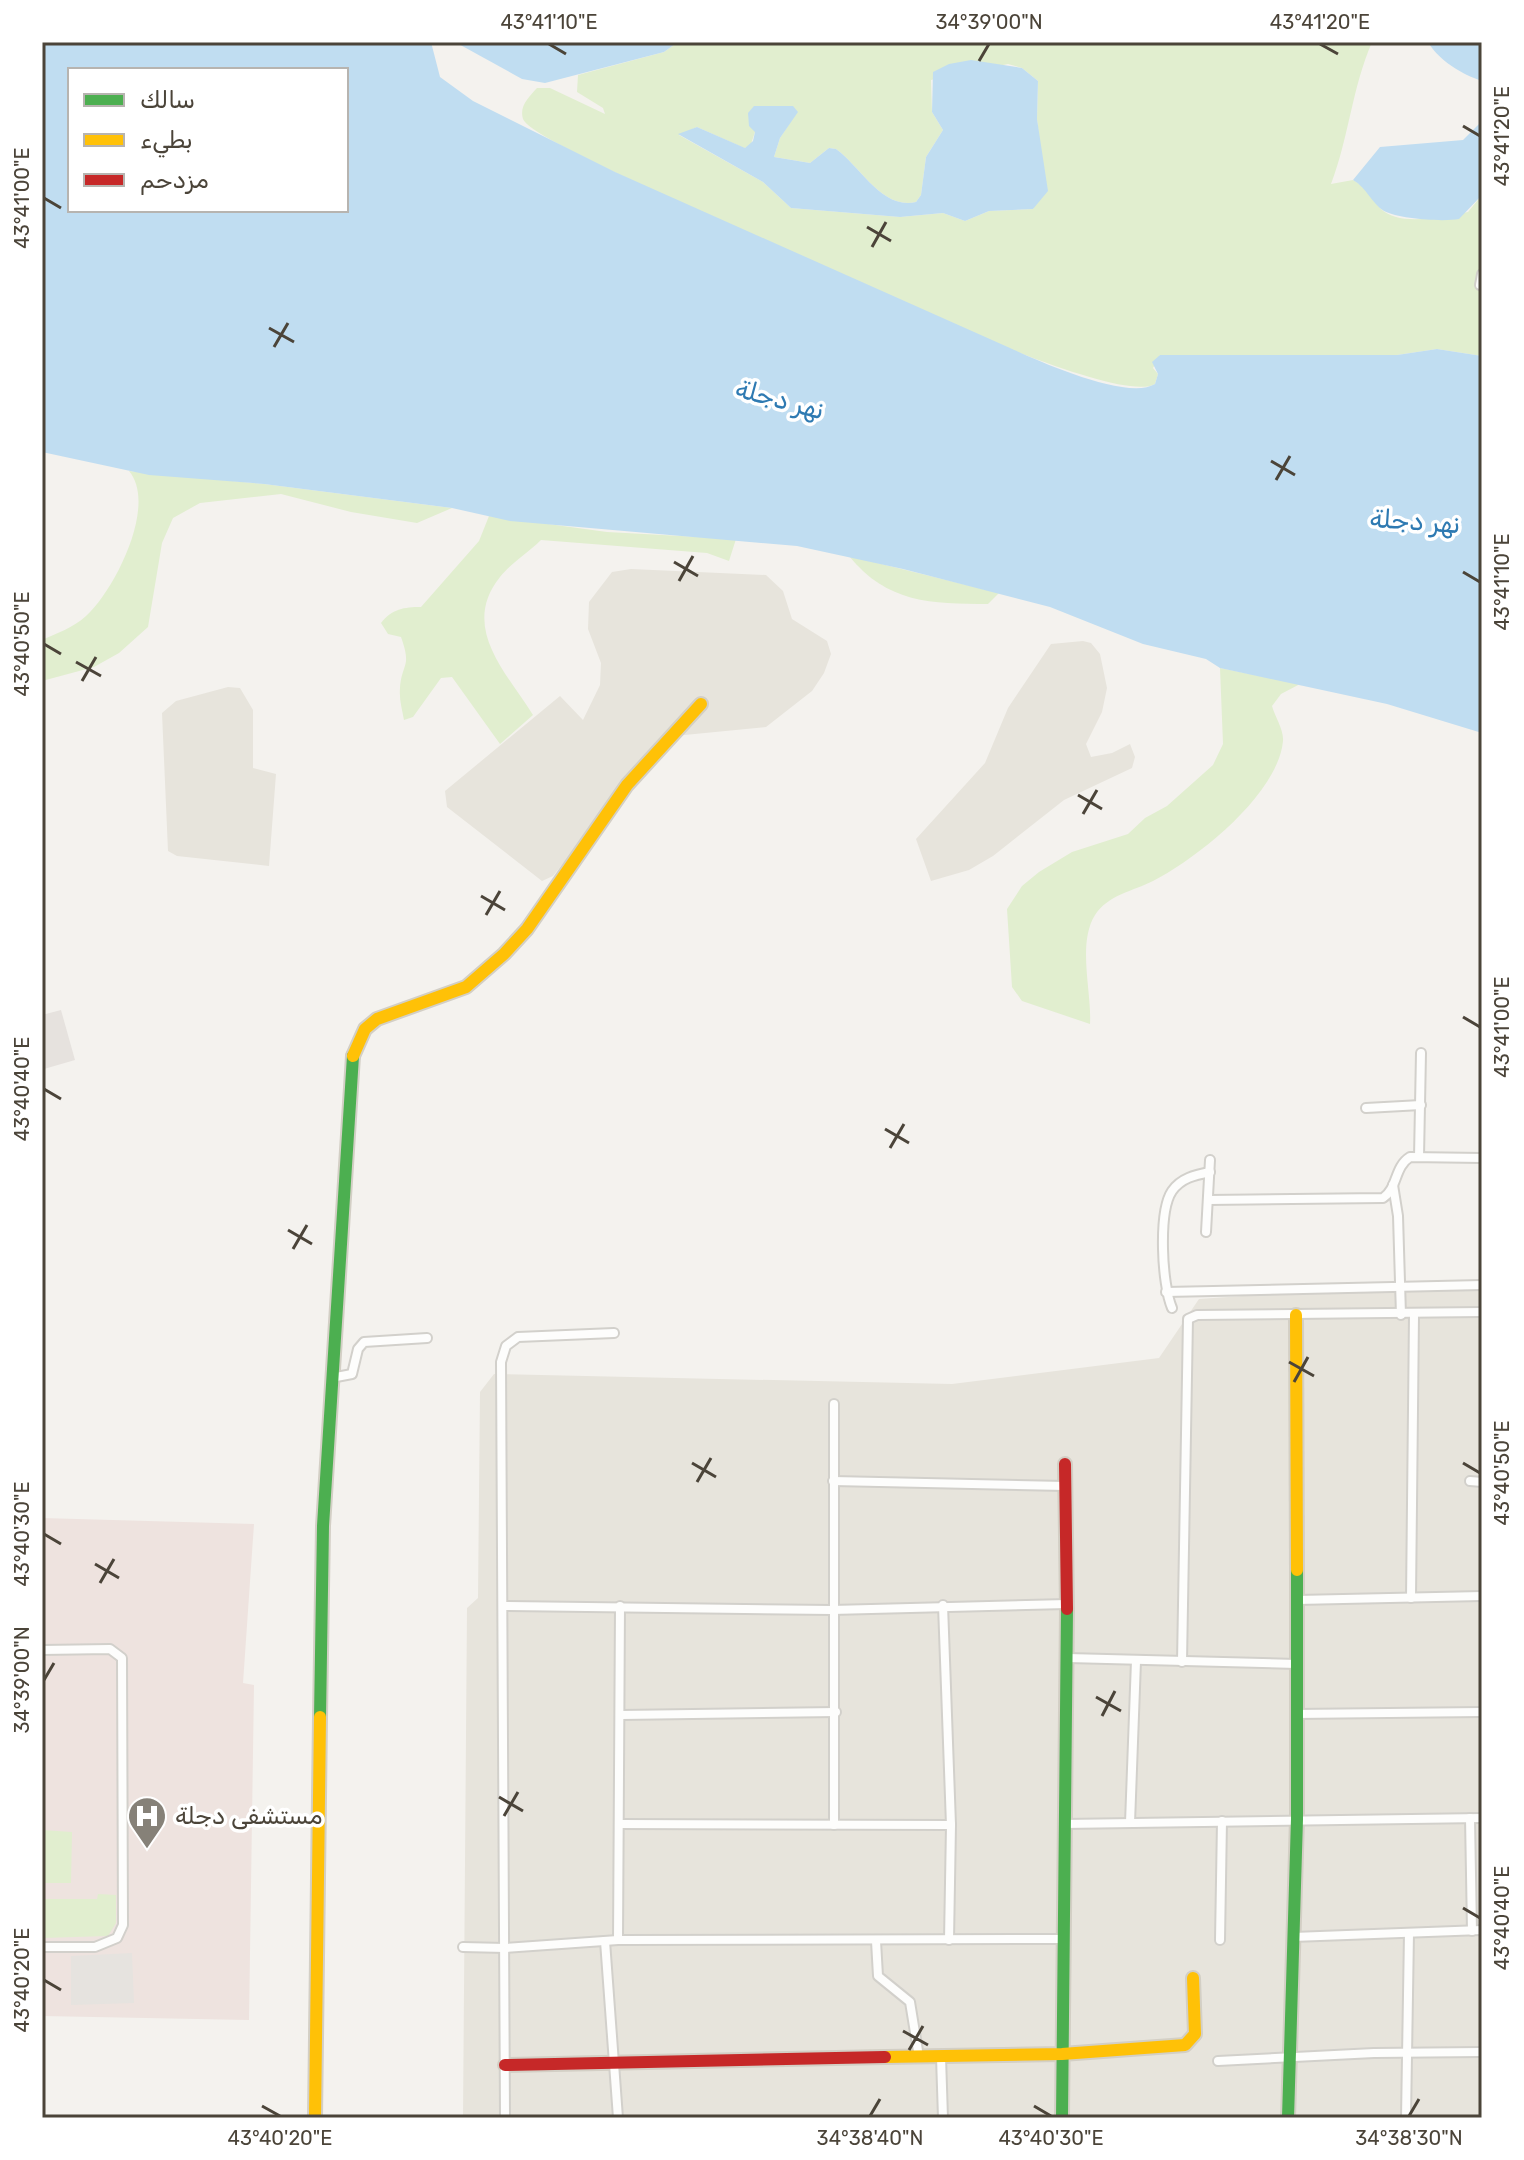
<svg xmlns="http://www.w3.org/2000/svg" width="1524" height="2160" font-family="Rubik,Vazirmatn,sans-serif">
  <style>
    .residential { fill: #e7e4dc }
    .industrial { fill: #e6e2de }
    .medical { fill: #eee3df }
    .green { fill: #e1eecf; fill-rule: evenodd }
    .parking { fill: #e6e3df }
    .water { fill: #c0ddf1; fill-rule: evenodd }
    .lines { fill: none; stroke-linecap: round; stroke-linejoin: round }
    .street-casing { stroke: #d2d0cb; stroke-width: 12 }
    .fast-casing { stroke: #d3cfc5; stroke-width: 16 }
    .slow-casing { stroke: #d3cfc5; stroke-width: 16 }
    .jam-casing { stroke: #d3cfc5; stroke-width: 16 }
    .street { stroke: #fdfdfc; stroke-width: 8 }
    .fast { stroke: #4caf50; stroke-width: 12 }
    .slow { stroke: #ffc107; stroke-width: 12 }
    .jam { stroke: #c62828; stroke-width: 12 }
    .ticks { fill: none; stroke: #4b4439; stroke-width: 3 }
    .labels { text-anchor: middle; stroke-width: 7; stroke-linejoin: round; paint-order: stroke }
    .poi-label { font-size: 24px; fill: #4b4439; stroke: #fff; text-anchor: start }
    .water-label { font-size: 26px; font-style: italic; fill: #2e7ab2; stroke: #fff }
    .neatline { fill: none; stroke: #4b4439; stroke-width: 3 }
    .ticks-label { font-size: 20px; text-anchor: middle; fill: #4b4439 }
  </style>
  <rect width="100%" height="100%" fill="#f4f2ee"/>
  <g class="residential">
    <path d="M631,569l135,6 17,16 9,28 35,22 4,13 -7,19 -12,18 -46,36 -102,10 -111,139 -11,5 -95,-74 -2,-16 115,-95 23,24 17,-35 1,-22 -13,-34 1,-27 23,-30z"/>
    <path d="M1083,641l8,2 9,11 7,34 -5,24 -16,32 5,13 21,-4 18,-9 5,13 -3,11 -68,32 -71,56 -24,14 -38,11 -15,-42 69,-76 23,-55 43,-64z"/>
    <path d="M228,687l12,1 13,22v58l23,6 -7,92 -92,-10 -9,-5 -6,-138 14,-12z"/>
    <path d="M1482,1280v838h-1019l4,-510 11,-10 2,-206 14,-18 458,10 207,-26 40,-59z"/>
  </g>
  <path class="industrial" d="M61,1010l14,50 -31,9 -2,-54z"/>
  <path class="medical" d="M42,1518l212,6 -11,159 11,2 -5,335 -207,-4z"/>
  <g class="green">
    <path d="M678,42h694c-20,46 -23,95 -41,142l22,-4c13,7 17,17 27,28 19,20 64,8 88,4l14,-17v161l-45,-7 -40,6h-237l-7,13 5,6 -3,10c-42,25 -343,-122 -400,-148 -32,-15 -225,-97 -232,-117 -4,-13 6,-22 14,-31h13l55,26 -2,-6 -26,-16 1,-17 86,-23zM1008,64l14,4 16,13 -1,38 7,62 -11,28 -44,2 -24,10 -22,-8 -43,4 -109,-9 -28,-26 -84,-47 18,-8 47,21 6,-1 5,-15 42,-20 -17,26 -6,19 36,6 19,-15 7,1c25,18 46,61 80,53l5,-7 5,-38 17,-27 -11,-18 -1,-32z"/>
    <path d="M129,471l135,13 188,24 -35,15 -66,-11 -70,-18 -81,9 -27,15 -11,25 -14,84 -29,26 -25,14 -52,14v-41c15,-7 31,-12 44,-24 28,-25 72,-111 43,-145z"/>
    <path d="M489,516l118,16 129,7 -7,22 -22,-8 -166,-13c-13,13 -31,24 -41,37 -40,50 6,95 33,138l-33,29 -48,-67 -11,1 -28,39 -9,3c-2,-11 -5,-21 -4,-32 2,-26 12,-20 1,-51l-13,-3 -7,-11c11,-14 23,-16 40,-16l58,-66z"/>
    <path d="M849,556l150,37 -11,11c-57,0 -101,-1 -139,-48z"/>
    <path d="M1220,668l80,16 -19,10 -9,12c3,11 12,24 11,35 -5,53 -85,117 -130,140 -20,10 -45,14 -58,34 -18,29 -3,77 -5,109l-68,-23 -10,-14 -5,-78 15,-23 17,-14 33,-20 56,-18 17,-16 22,-12 46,-41 10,-21z"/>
    <path d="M42,1830l30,2 -1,51h-29z"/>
    <path d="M98,1894l18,1v28l-8,13 -66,2v-39h55z"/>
  </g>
  <path class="parking" d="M132,1953l2,50 -63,2v-49z"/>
  <g class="water">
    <path d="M42,42h389l9,35 33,24 142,71 395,176c29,13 117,53 145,36l3,-10 -6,-12 8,-7h237l40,-6 45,7v377l-95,-29 -167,-36 -14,-9 -63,-15 -93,-37 -147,-38 -106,-23 -287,-25 -58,-13 -188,-24 -115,-9 -107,-23zM346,70v140h-276v-140z"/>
    <path d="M455,42h223l-14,10 -119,31 -23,-4z"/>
    <path d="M1428,42h54v39c-19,-6 -44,-21 -54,-39z"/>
    <path d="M971,60l51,8 16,13 -1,38 11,72 -15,18 -44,2 -24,10 -22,-8 -43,4 -109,-9 -28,-26 -85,-48 19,-7 48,21 8,-7 2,-9 -6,-6 -1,-13 6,-7h39l5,6 -18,26 -6,19 36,6 19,-15 7,1c25,18 46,61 80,53l5,-7 5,-38 17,-27 -11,-18 1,-40 16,-8z"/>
    <path d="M1482,121v74l-23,24c-16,3 -60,0 -75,-8 -12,-7 -17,-23 -31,-31l27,-33 83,-7z"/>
  </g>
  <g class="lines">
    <defs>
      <g id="street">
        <path d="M1480,285l2,-11"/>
        <path d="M1366,1108l55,-3"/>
        <path d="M1419,1157l2,-104"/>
        <path d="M1393,1185l5,31 3,99"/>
        <path d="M1208,1200l175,-2c15,-10 11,-31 27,-41l72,1"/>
        <path d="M1206,1232l4,-72"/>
        <path d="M1166,1292l316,-7"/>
        <path d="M1172,1308c-10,-23 -14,-96 0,-117 9,-13 23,-16 38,-19"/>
        <path d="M331,1378l21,-4 6,-25 6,-7 63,-4"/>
        <path d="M833,1481l232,5"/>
        <path d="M1470,1481l12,1"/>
        <path d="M1411,1598l3,-283"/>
        <path d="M1297,1600l185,-4"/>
        <path d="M943,1605l8,220 -2,115"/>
        <path d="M503,1606l329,4 235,-6"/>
        <path d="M42,1650l68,-1 12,9 1,267 -6,13 -22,9h-53"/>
        <path d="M1068,1658l228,6"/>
        <path d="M1182,1662l6,-343 9,-4 285,-3"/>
        <path d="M1295,1714l187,-2"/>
        <path d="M621,1715l215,-3"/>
        <path d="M1470,1818l2,113"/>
        <path d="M1130,1823l6,-162"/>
        <path d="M619,1824l332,1"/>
        <path d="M1064,1824l418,-6"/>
        <path d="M834,1825v-421"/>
        <path d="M1293,1937l189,-7"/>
        <path d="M618,1940l2,-334"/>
        <path d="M1220,1940l2,-119"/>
        <path d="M605,1941l13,177"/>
        <path d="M876,1941l2,35 32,26 9,55"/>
        <path d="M463,1947l42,1 113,-8 445,-1"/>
        <path d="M941,2057l2,61"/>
        <path d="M1218,2061l156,-8 108,-1"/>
        <path d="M505,2118l-4,-756 5,-16 12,-9 96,-4"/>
        <path d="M1406,2118l3,-185"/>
      </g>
      <g id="fast">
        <path d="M320,1717l3,-191 30,-470"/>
        <path d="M1062,2118l5,-509"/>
        <path d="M1288,2118l9,-299v-249"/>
      </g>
      <g id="slow">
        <path d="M353,1056l12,-27 12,-10 89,-32 38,-33 23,-25 100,-144 74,-81"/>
        <path d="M1296,1315l1,255"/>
        <path d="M885,2057l177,-3 123,-9 10,-11 -2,-56"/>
        <path d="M315,2118l5,-401"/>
      </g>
      <g id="jam">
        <path d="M1065,1464l2,145"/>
        <path d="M505,2065l380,-8"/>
      </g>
    </defs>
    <use href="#street" class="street-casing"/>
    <use href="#fast" class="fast-casing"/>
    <use href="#slow" class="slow-casing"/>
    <use href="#jam" class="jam-casing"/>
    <use href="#street" class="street"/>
    <use href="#fast" class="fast"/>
    <use href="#slow" class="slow"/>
    <use href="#jam" class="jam"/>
  </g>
  <path class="ticks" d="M549,44l17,10M1320,44l18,10M979,61l10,-17M1463,126l17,10M44,198l17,10M867,227l24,14M872,247l14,-25M269,328l25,14M274,347l14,-24M1271,461l24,14M1276,480l14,-24M674,562l24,14M1463,572l17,10M679,581l14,-25M44,644l17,10M76,662l25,14M82,681l14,-24M1078,795l24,14M1083,814l14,-24M481,896l24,14M486,915l14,-24M1463,1017l17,10M44,1089l17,10M885,1129l24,14M890,1148l14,-24M288,1230l24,14M293,1249l14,-24M1289,1362l25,14M1294,1382l14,-25M692,1463l24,14M1463,1463l17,10M697,1482l14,-24M44,1534l17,10M95,1564l24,14M100,1583l14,-24M44,1680l10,-17M1096,1697l25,14M1102,1716l13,-25M499,1797l24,14M504,1816l14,-24M1463,1908l17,10M44,1980l17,10M903,2031l25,14M909,2050l14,-24M262,2106l18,10M1034,2106l17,10M870,2116l10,-17M1409,2116l10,-17"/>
  <defs>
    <symbol id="hospital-pin" viewBox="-11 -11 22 30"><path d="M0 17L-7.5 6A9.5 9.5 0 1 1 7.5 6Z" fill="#868178" stroke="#fff"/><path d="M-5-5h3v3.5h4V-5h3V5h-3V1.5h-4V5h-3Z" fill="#fff"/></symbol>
  </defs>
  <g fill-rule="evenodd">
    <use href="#hospital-pin" x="125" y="1794" width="44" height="60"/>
  </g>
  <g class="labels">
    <g class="poi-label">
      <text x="175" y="1824">مستشفى دجلة</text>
    </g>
    <g class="water-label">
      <text transform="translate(780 399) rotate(15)" y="9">نهر دجلة</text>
      <text transform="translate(1415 521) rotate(4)" y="9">نهر دجلة</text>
    </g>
  </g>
  <rect width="1524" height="2160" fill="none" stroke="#ffffff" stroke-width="88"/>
  <rect x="68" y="68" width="280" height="144" fill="#ffffff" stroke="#b7b4b0" stroke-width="2"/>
  <rect x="84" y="94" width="40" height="12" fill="#4caf50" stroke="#b7b4b0" stroke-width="2"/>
  <text x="140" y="108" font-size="24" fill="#4b4439">سالك</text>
  <rect x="84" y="134" width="40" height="12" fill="#ffc107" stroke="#b7b4b0" stroke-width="2"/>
  <text x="140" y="148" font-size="24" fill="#4b4439">بطيء</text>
  <rect x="84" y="174" width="40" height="12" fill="#c62828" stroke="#b7b4b0" stroke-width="2"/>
  <text x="140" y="188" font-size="24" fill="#4b4439">مزدحم</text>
  <rect x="44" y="44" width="1436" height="2072" class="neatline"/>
  <g class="ticks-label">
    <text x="549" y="29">43°41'10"E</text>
    <text x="989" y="29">34°39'00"N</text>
    <text x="1320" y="29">43°41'20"E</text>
    <text transform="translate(1502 136) rotate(-90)" y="7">43°41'20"E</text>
    <text transform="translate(22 198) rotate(-90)" y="7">43°41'00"E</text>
    <text transform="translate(1502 582) rotate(-90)" y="7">43°41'10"E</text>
    <text transform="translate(22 644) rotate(-90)" y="7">43°40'50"E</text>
    <text transform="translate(1502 1027) rotate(-90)" y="7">43°41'00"E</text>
    <text transform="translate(22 1089) rotate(-90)" y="7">43°40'40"E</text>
    <text transform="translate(1502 1473) rotate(-90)" y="7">43°40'50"E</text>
    <text transform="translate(22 1534) rotate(-90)" y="7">43°40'30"E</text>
    <text transform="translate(22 1680) rotate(-90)" y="7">34°39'00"N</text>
    <text transform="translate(1502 1918) rotate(-90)" y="7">43°40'40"E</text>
    <text transform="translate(22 1980) rotate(-90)" y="7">43°40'20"E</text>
    <text x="280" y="2145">43°40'20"E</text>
    <text x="870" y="2145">34°38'40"N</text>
    <text x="1051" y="2145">43°40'30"E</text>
    <text x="1409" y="2145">34°38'30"N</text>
  </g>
</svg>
